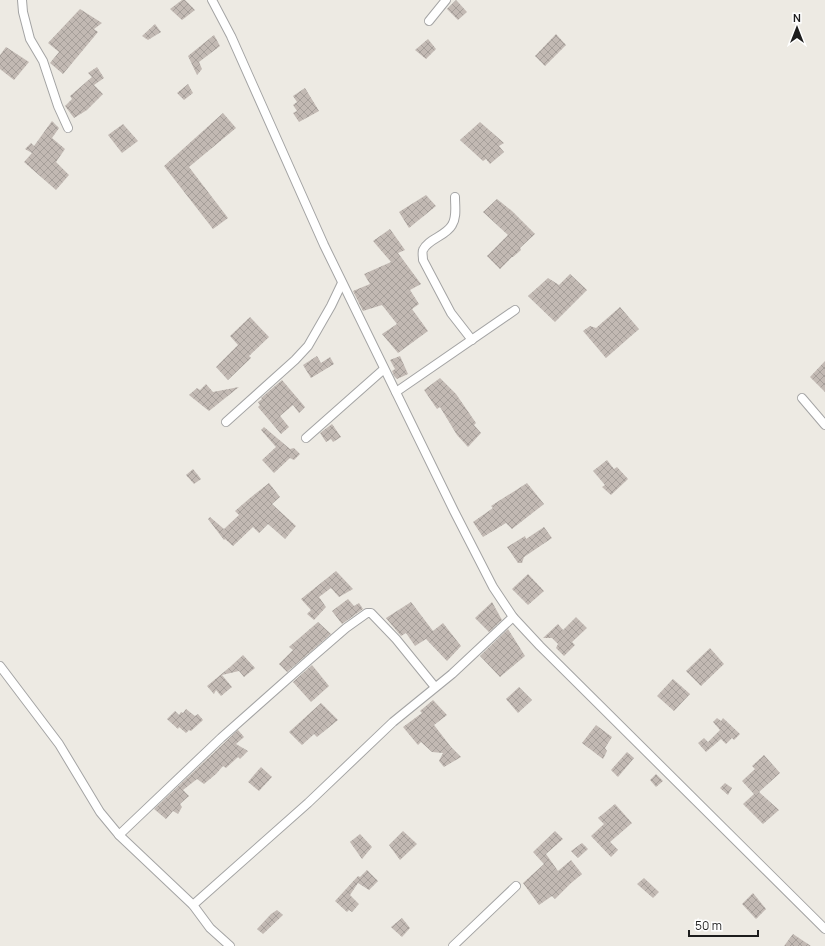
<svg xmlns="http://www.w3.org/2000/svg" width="825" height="946" font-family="Manrope,sans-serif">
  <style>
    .building { fill: url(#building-cross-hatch) }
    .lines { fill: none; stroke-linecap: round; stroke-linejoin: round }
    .minor-casing { stroke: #a4a4a4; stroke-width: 10 }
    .minor { stroke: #fff; stroke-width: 8 }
  </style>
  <defs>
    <pattern id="building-cross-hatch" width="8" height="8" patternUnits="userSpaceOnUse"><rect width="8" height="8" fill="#c2b9b3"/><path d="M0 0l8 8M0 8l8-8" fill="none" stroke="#a69f9a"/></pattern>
  </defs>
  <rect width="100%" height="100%" fill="#edeae3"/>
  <g class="building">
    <path d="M182,0h3l10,10 -13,10 -12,-11z"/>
    <path d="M456,0l11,12 -9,8 -11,-11z"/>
    <path d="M80,9l22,14 -8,6 4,3 -35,42 -13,-11 9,-11 -11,-9z"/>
    <path d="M155,24l6,8 -13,8 -6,-4z"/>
    <path d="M556,34l10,11 -21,21 -10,-10z"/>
    <path d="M214,35l6,11 -21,16 3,7 -5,6 -9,-19z"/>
    <path d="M428,39l8,10 -10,10 -11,-9z"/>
    <path d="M6,47l23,15 -15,18 -14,-11v-14z"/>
    <path d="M97,67l7,11 -10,7 9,9 -16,16 -13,8 -9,-12 7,-7 -2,-3 22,-19 -4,-4z"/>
    <path d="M188,84l5,9 -9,7 -7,-7z"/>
    <path d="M305,88l14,23 -20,11 -6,-9 4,-2 -4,-6 4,-3 -4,-6z"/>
    <path d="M223,113l13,15 -47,39 39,51 -15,11 -49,-63z"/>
    <path d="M52,121l7,7 -7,10 13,11 -9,13 13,13 -13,15 -32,-28 8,-9 -7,-4 6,-6 3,3z"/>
    <path d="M480,122l24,21 -5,3 5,6 -14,12 -4,-5 -3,2 -23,-21z"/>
    <path d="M123,124l15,17 -16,12 -14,-18z"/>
    <path d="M426,195l10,11 -27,22 -10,-16z"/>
    <path d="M497,199l15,12 23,23 -15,14 1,2 -8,7h-1l-12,12 -13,-13 21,-21 -25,-23z"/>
    <path d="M390,229l15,21 -7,3 23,31 -11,6 9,14 -7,5 16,22 -30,22 -16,-19 15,-10 -15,-19 -19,6 -10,-20 17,-7 -6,-10 27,-12 -18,-21z"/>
    <path d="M570,274l17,16 -32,32 -27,-26 20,-18 11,7z"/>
    <path d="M620,307l19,22 -33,29 -23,-27 7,-5 6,2z"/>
    <path d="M250,317l19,20 -20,19 2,2 -23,22 -12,-13 22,-22 -8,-9z"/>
    <path d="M317,356l4,7 9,-6 4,7 -23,14 -8,-13z"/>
    <path d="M400,356l8,18 -11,5 -3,-3 -2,-5 3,-2 -5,-9z"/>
    <path d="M825,361v31l-15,-15z"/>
    <path d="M440,378l16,16 20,29 -2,2 7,8 -13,14 -11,-12 -17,-28 -3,2 -13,-19z"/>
    <path d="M282,380l23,27 -6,6 -6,-8 -13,11 9,11 -8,7 -23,-27 2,-2 -2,-3 4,-3 -1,-1z"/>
    <path d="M206,384l7,8 26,-5 -30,24 -20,-16 8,-7 3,2z"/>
    <path d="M332,424l9,13 -8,5 -2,-3 -5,3 -6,-9z"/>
    <path d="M264,427l26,22 4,-1 6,6 -6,6 -4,-2 -16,15 -12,-13 14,-13 -15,-17z"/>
    <path d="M607,460l7,9 3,-2 11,12 -17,16 -9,-8 3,-2 -12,-14z"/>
    <path d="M193,469l8,10 -7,5 -8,-9z"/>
    <path d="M269,483l11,14 -8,7 24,22 -11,13 -17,-15 -9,9 -6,-6 -20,19 -8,-7 -1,1 -16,-21 2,-2 14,12 15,-14 -4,-4 15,-13z"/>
    <path d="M527,483l17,21 -32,25 -6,-6 -23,14 -10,-15 20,-14 -2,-2z"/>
    <path d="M544,527l8,11 -28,19 -2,6h-4l-11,-16 18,-11 1,3z"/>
    <path d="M336,571l17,18 -14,8 -8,-9 -12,9 7,10 -12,13 -7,-6 4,-4 -10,-11z"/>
    <path d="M528,574l16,17 -16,14 -16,-16z"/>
    <path d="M348,599l6,7 5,-3 4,6 -21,15 -10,-13z"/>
    <path d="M411,602l22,29 10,-8 18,23 -14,15 -21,-22 -11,7 -9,-13 -5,3 -15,-18z"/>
    <path d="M492,602l10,18 -13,12 -14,-14z"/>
    <path d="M576,617l11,11 -15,14 3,3 -11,11 -8,-8 2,-4 -6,-6h-9l15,-14 5,6z"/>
    <path d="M318,622l13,12 -44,38 -8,-8 14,-14 -4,-3z"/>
    <path d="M508,629l17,27 -25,21 -20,-21z"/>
    <path d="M710,648l14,16 -23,22 -15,-15z"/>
    <path d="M243,655l12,13 -11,9 -5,-6 -17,4 10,12 -11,9 -5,-6 -2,4 -7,-8 23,-19z"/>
    <path d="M312,665l17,21 -18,16 -18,-20z"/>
    <path d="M673,679l17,15 -16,17 -17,-15z"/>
    <path d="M519,687l13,13 -14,13 -12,-14z"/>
    <path d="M433,700l14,15 -13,10 17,22 10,10 -17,10 -5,-6 4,-8 -11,-1 -11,-10 -3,3 -15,-18 19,-14 -2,-2z"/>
    <path d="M321,703l17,17 -21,17 -3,-3 -12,11 -13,-13z"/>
    <path d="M186,709l9,7 3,-2 5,6 -12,11 -2,-1 -3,3 -7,-6 -1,2 -11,-10 8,-8 4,4 2,-3 2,1z"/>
    <path d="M717,718l4,3 2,-3 17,16 -6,6 -2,-2 -6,6 -5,-5 -15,13 -8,-9 6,-5 4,4 12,-12 -7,-8z"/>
    <path d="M596,725l16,12 -7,11 2,3 -4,8 -21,-16z"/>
    <path d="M238,730l6,7 -8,7 12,7 -8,8 -2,-2 -12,11 -3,-2 -7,8 -12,10 -7,-5 -14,11 6,6 -9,8 2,3 -4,7 -5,-3 -7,8 -12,-10z"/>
    <path d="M627,752l7,6 -16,19 -7,-7z"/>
    <path d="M764,755l16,18 -21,19 20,18 -16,14 -20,-20 11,-10 -12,-13 13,-12 -3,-3z"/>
    <path d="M261,767l11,10 -13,14 -11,-9z"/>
    <path d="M656,774l7,7 -7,6 -6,-7z"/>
    <path d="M725,783l7,5 -4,7 -8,-7z"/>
    <path d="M615,804l17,19 -22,19 8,8 -7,7 -20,-21 13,-12 -6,-6z"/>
    <path d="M403,831l14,13 -17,16 -11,-15z"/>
    <path d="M555,831l8,8 -17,15 12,17 13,-11 11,14 -12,10 -15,15 -3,-3 -13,9 -16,-22 21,-19 -11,-12z"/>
    <path d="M360,834l12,13 -10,12 -12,-17z"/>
    <path d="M582,843l6,6 -10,9 -7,-7z"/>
    <path d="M367,870l11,11 -9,9 -11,-7 -8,12 9,9 -7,8 -3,-2 -2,2 -12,-11 23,-25 2,1z"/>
    <path d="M644,878l15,14 -6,6 -16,-14z"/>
    <path d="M753,893l13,16 -10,10 -14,-15z"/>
    <path d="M277,910l6,5 -20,19 -6,-5 14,-15z"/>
    <path d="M402,918l8,10 -8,9 -11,-10z"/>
    <path d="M793,934l18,12h-27z"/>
  </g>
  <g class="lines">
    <defs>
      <g id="minor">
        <path d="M22,0l1,12 7,27 13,22 15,45 10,22"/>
        <path d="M212,0l19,36 93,209 130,266 39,76 20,30 27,29 285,283"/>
        <path d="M429,21l17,-21"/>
        <path d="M455,197c0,10 2,20 -3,28 -6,11 -24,14 -29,25 -1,2 0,7 0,10l28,53 21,27"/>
        <path d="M396,392l119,-82"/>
        <path d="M802,398l23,27"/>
        <path d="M226,422l69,-62 13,-14 23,-40 11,-23"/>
        <path d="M306,438l78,-69"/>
        <path d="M0,666l59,78 41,68 19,23 74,70 17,23 20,18"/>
        <path d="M119,835l102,-97 88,-78 37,-32 21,-15h4l25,26 39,48"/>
        <path d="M193,905l115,-102 85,-81 59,-48 61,-57"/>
        <path d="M453,946l63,-60"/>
      </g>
    </defs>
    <use href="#minor" class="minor-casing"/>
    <use href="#minor" class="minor"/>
  </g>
  <g transform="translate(797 28)" stroke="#ffffff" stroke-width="3" paint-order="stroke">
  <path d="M0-3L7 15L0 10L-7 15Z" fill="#1d1d1d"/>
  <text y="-6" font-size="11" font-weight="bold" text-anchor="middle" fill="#1d1d1d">N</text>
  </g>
  <path d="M689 930v6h69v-6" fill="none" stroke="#1d1d1d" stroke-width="2"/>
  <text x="695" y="930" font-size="12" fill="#1d1d1d" stroke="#ffffff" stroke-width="3" paint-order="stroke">50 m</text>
</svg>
